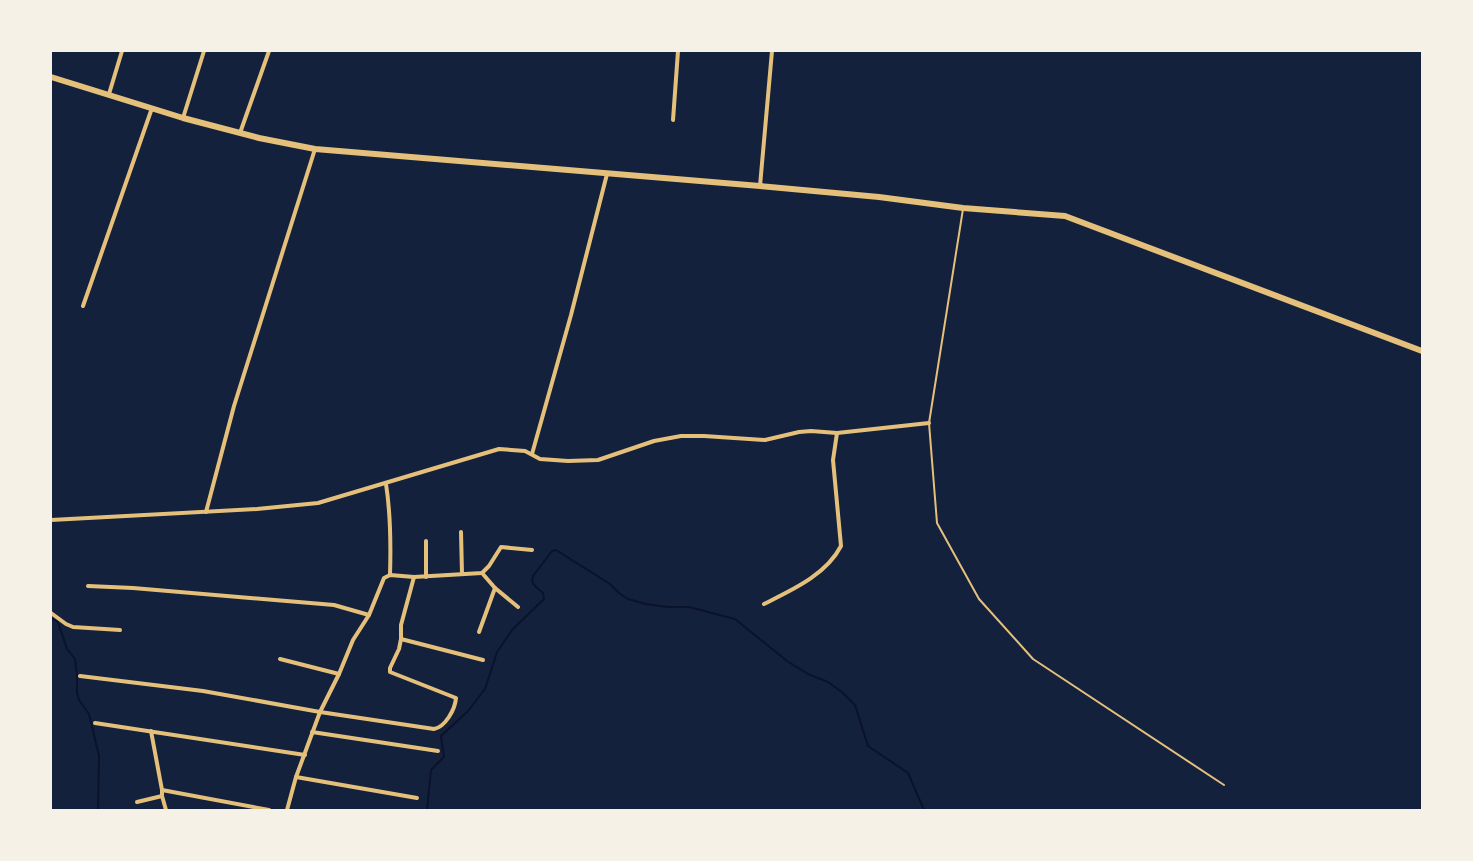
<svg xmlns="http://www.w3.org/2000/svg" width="1473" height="861" font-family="Helvetica,sans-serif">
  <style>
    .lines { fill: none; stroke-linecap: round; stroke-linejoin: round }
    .stream { stroke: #0b132b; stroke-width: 2 }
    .service { stroke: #e5c07b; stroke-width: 2 }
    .minor { stroke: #e5c07b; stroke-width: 4 }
    .secondary { stroke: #e5c07b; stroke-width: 6 }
  </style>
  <rect width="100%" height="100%" fill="#14213d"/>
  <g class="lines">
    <g class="stream">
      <path d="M51,618l7,4 9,27 8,10 2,17v17l2,7 10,14 10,42 -1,54"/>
      <path d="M427,810l4,-40 13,-13 -3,-21 27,-25 17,-22 12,-37 15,-22 32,-31 -1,-6c-5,-5 -13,-8 -10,-17l19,-25 4,-1 54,34 9,9 9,6 18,5 22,3h21l46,12 52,42 21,13 20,8 15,11 12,12 13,41 40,27 16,37"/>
    </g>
    <path class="service" d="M963,209l-34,214 8,100 42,76 54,60 191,126"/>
    <g class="minor">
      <path d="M109,94l13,-43"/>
      <path d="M183,118l21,-67"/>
      <path d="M673,120l5,-69"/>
      <path d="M240,133l29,-82"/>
      <path d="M760,186l12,-135"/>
      <path d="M83,306l69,-198"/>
      <path d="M532,454l39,-139 36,-141"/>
      <path d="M386,484c5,32 5,59 4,91"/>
      <path d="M206,512l28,-106 81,-257"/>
      <path d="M51,520l206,-11 61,-6 181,-54 26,2 15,8 28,2 30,-1 56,-19 27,-5h23l61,4 34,-8 12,-1 26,2 92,-10"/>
      <path d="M461,532l1,42"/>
      <path d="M482,573l13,15 23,19"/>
      <path d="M426,577v-36"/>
      <path d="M88,586l45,2 201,17 35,10"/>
      <path d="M764,604c28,-14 62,-29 77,-58l-8,-86 4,-27"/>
      <path d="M51,613l15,11 7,3 47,3"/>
      <path d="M479,632l16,-44"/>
      <path d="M401,639l82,21"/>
      <path d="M280,659l59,15"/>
      <path d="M80,676l123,15 117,21 114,17c11,-2 21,-19 22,-31l-66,-26v-4l9,-19 2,-10v-14l13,-48"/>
      <path d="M95,723l210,32"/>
      <path d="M151,731l11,59v6l4,14"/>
      <path d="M312,732l126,19"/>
      <path d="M296,777l121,21"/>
      <path d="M162,790l107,20"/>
      <path d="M137,802l25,-6"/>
      <path d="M287,810l9,-33 24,-65 19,-38 14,-34 16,-25 15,-37 6,-3 24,2 68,-4 7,-7 12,-19 31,3"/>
    </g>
    <path class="secondary" d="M51,77l132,41 76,20 56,11 445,37 119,11 84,11 102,8 357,135"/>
  </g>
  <rect width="1473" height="861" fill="none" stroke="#f6f1e7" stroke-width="104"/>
</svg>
